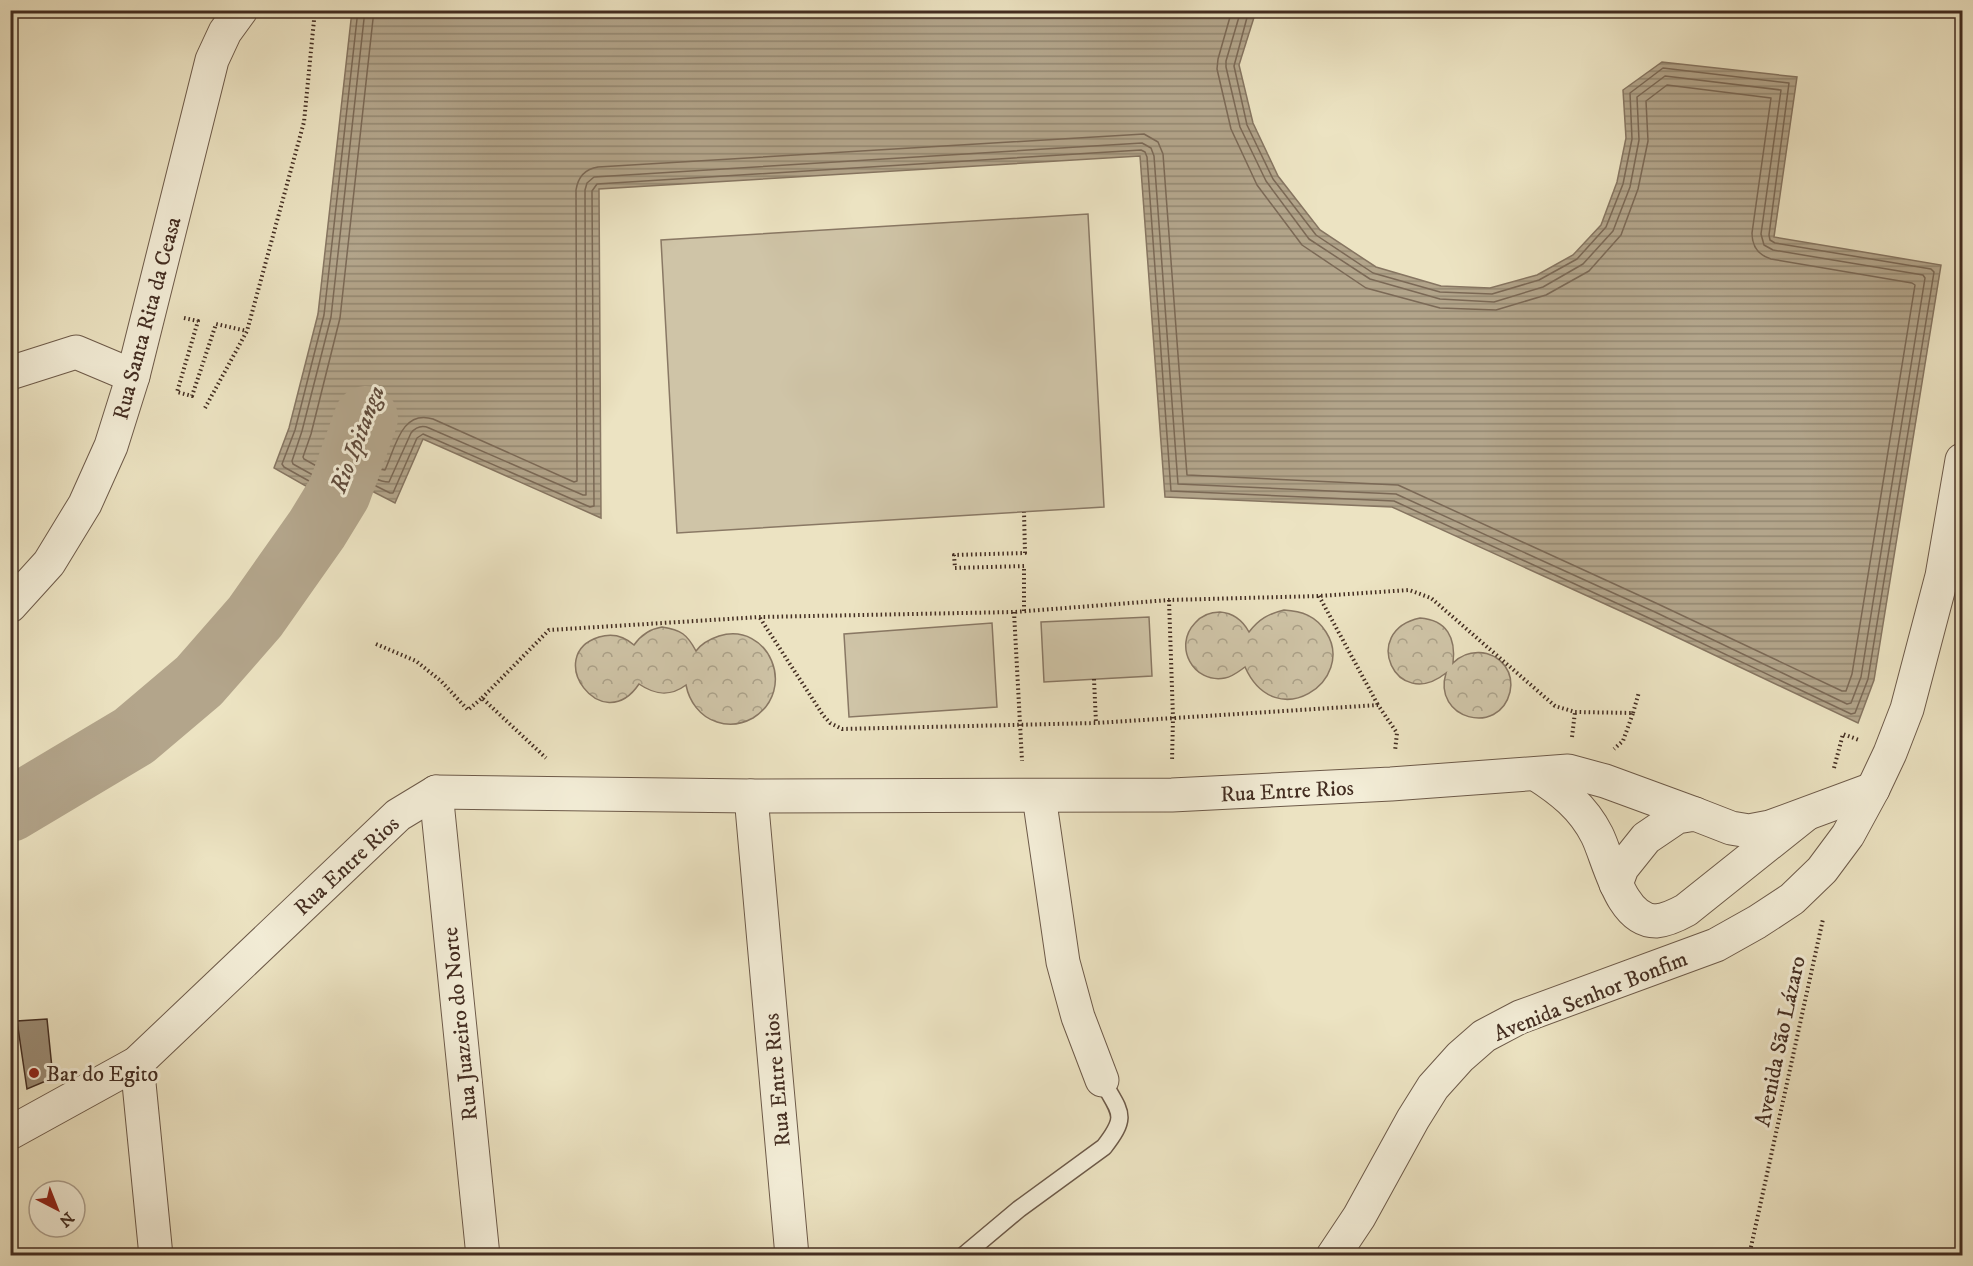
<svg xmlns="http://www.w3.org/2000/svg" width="1973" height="1266" font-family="'IM FELL DW Pica',serif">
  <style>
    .green { fill: #cfc4a7; stroke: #897864; stroke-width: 1.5 }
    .park { fill: url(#park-crowns); stroke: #897864; stroke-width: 1.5 }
    .water { fill: url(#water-rules); stroke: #867561; stroke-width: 1.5 }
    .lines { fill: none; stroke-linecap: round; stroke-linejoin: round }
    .shore { stroke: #7b6956; stroke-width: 1.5 }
    .river { stroke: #b3a58b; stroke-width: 64 }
    .building { fill: #9b8c75; stroke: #432d21; stroke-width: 1.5 }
    .service-casing { stroke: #6d5a49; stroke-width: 19 }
    .minor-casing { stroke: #6d5a49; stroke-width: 35 }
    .tertiary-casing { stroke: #6d5a49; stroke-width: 35 }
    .path { stroke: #432d21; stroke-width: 4; stroke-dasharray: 1.5 3; stroke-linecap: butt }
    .service { stroke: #f3edd7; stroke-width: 16 }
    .minor { stroke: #f3edd7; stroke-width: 33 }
    .tertiary { stroke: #f3edd7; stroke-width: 33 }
    .poi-dot { fill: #8f2418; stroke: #f3edd7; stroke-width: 2 }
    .labels { text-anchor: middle; stroke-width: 6; stroke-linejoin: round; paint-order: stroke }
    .street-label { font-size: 22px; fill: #432d21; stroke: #f3edd7 }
    .poi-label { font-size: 22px; fill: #432d21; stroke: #f3edd7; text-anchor: start }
    .water-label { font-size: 24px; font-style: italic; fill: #5f4b3c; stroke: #f3edd7 }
  </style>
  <defs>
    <pattern id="park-crowns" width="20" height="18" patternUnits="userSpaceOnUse" patternTransform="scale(1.5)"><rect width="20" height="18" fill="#cfc4a7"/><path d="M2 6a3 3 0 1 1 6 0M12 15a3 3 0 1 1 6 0" fill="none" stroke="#aaa088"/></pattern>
    <pattern id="water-rules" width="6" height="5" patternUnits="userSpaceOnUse" patternTransform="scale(1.5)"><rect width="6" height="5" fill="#b3a58b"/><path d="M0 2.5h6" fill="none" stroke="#938771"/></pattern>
  </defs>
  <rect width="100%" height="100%" fill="#ece3c2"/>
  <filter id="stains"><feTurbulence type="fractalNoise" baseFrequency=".00333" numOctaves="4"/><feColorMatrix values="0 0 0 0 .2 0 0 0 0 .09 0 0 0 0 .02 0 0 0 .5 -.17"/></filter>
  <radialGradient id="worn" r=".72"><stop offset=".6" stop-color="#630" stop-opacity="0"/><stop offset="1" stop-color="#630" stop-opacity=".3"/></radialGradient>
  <g class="green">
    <path d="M1088,214l16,293 -427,26 -16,-293z"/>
    <path d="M1149,617l3,59 -108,6 -3,-60z"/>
    <path d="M992,623l5,84 -148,10 -5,-83z"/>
  </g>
  <g class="park">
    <path d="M1284,610c18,1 32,6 42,22 31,48 -50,104 -81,35 -7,5 -13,10 -20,11 -32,6 -52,-32 -30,-55 6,-7 15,-11 25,-11 13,1 23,9 29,20 10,-13 19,-18 35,-22z"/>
    <path d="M1420,618c27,2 36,20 33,45 14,-14 38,-15 52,3 5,7 7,17 5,26 -11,45 -78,27 -64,-19 -50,40 -87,-42 -26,-55z"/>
    <path d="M662,627c19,3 25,7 34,24 5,-7 14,-12 23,-15 50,-15 79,54 34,82 -11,6 -24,8 -36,4 -17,-5 -28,-21 -31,-37 -16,12 -31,10 -47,-1 -37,55 -97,-29 -40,-47 13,-4 25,-1 35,8 7,-10 15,-16 28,-18z"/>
  </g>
  <path class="water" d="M352,11h904l-17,54 14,58 25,53 42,54 56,37 65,19 49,2 47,-13 36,-20 28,-30 16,-43 9,-44 -3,-48 39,-28 135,15 -23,160 167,28 -67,415 -16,43 -209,-99 -257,-117 -227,-10 -25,-341 -541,33 2,329 -178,-79 -28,64 -27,-14 -13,25 -81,-46 15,-40 29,-114z"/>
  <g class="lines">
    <g class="shore">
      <path d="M358,10l-34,305 -29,115 -13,34 2,3 66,37 4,-1 9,-17 4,-3 5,1 18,9h3l24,-55 6,-4 167,73 4,-1 -2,-315 5,-7 544,-34 4,2 2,5 24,334 223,10 257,118 200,95 4,-1 13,-34 66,-407 -3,-3 -156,-26 -5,-3 -1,-5 20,-152 -126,-15 -33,25 2,46 -9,45 -17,43 -29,32 -38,21 -47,14 -52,-2 -67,-19 -57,-38 -43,-56 -26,-54 -13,-59 15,-56"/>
      <path d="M365,10l-34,307 -29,114 -10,30 1,3 54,30 4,-1c16,-32 18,-11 38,-11l22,-49c5,-6 11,-8 18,-5l154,67h3l-1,-305 2,-7 7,-6 548,-34 9,5 3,8 24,328 218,10 259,118 192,92 4,-1 10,-26 64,-399 -2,-3 -150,-25 -9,-5 -3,-11 20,-144 -116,-14 -28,21 2,43 -9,47 -17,44 -30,33 -40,23 -49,15 -54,-3 -70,-20 -61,-40 -43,-58 -26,-54 -14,-60v-6l15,-51"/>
      <path d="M374,10l-34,308 -29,116 -8,23 1,2 39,22h3c12,-19 21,-14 39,-11 10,-21 16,-61 48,-51l141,63 3,-1 -1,-291c2,-13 9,-21 22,-23l546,-33 14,8 5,12 24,321 211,10 260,119 184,87h4l6,-17 63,-389 -3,-2 -141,-24c-13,-4 -19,-12 -19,-26l19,-135 -104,-13 -21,16 2,40 -10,48 -17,46 -32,36 -43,24 -50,15 -56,-2 -74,-20 -64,-43 -45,-60 -26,-56 -14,-60 1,-10 14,-49"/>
    </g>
    <path class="river" d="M10,810l124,-74 65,-55 56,-64 62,-88 22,-36 27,-75"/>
  </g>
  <path class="building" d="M47,1019l6,59 -26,11 -10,-68z"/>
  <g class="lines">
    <defs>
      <path id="service" d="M963,1256l56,-47 85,-62c25,-32 16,-34 -2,-67"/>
      <g id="minor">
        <path d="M10,373l66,-21 57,24"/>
        <path d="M10,606l39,-43 36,-59 26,-58 22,-70 79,-316 13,-28 16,-22"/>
        <path d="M1536,774c25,16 47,33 61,61 12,24 23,86 59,86 11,-1 21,-6 30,-11l119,-95"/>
        <path d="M436,792l47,464"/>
        <path d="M751,796l41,460"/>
        <path d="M1039,796l24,166 15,55 24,63"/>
        <path d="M1616,884l6,-16 24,-30 31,-21 18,-3 36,14 18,3 21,-4 103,-38"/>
        <path d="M137,1063l19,193"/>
        <path d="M10,1133l127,-70 261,-248 38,-23 315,4 421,-1 219,-11 177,-13 37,10 90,33"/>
      </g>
      <path id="tertiary" d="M1333,1256l26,-39 54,-98 20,-32 27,-30 24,-21 36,-19 196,-72 41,-23 35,-23 30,-29 26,-35 25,-46 17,-36 17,-44 35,-133 20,-116"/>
    </defs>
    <use href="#service" class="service-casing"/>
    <use href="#minor" class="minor-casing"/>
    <use href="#tertiary" class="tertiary-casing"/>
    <g class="path">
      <path d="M184,318l14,3 -21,71 15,4 24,-72 31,7"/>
      <path d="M205,408l42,-77 57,-209 11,-112"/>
      <path d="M1319,596l59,109"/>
      <path d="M1169,600l4,118 -1,43"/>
      <path d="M1024,611v-45l-69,2 -1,-13 71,-2 -1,-41"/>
      <path d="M1014,612l8,149"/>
      <path d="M760,618l63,97 7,8 12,6 254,-6 282,-18 19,28 -2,18"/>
      <path d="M376,644l40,17 25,20 27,29 14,-12 64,60"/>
      <path d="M1094,679l2,44"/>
      <path d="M482,698l67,-68 211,-13 254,-5 155,-12 150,-4 90,-6 22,8 124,108 20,6 58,1 -10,28 -9,8"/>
      <path d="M1633,713l6,-21"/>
      <path d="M1572,737l3,-25"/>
      <path d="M1834,768l9,-34 16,6"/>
      <path d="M1749,1256l74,-337"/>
    </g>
    <use href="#service" class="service"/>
    <use href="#minor" class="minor"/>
    <use href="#tertiary" class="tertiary"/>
  </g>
  <circle class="poi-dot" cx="34" cy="1073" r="6"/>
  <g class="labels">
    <g class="street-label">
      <text transform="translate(146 318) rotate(-75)" y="8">Rua Santa Rita da Ceasa</text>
      <text transform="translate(1287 790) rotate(-3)" y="8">Rua Entre Rios</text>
      <text transform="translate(346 865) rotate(-43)" y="8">Rua Entre Rios</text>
      <text transform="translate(1590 995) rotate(-22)" y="8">Avenida Senhor Bonfim</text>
      <text transform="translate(459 1024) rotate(-96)" y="8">Rua Juazeiro do Norte</text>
      <text transform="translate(1779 1041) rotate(-78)" y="8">Avenida São Lázaro</text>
      <text transform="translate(776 1080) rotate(-95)" y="8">Rua Entre Rios</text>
    </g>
    <g class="poi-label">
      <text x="46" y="1081">Bar do Egito</text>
    </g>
    <g class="water-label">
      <text transform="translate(357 439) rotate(-69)" y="8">Rio Ipitanga</text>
    </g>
  </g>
  <rect width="1973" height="1266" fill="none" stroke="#ece3c2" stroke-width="36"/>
  <rect x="12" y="12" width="1949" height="1242" fill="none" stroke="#432d21" stroke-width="3"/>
  <rect x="18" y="18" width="1937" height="1230" fill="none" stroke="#432d21" stroke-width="1.5"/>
  <g transform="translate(57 1209) rotate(138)"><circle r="28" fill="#f3edd7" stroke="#ada08e" stroke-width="1.5"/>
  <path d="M0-4.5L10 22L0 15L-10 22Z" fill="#8f2418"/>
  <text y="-9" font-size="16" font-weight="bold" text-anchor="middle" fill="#432d21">N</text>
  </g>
  <rect width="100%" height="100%" filter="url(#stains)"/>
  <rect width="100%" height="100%" fill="url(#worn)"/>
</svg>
